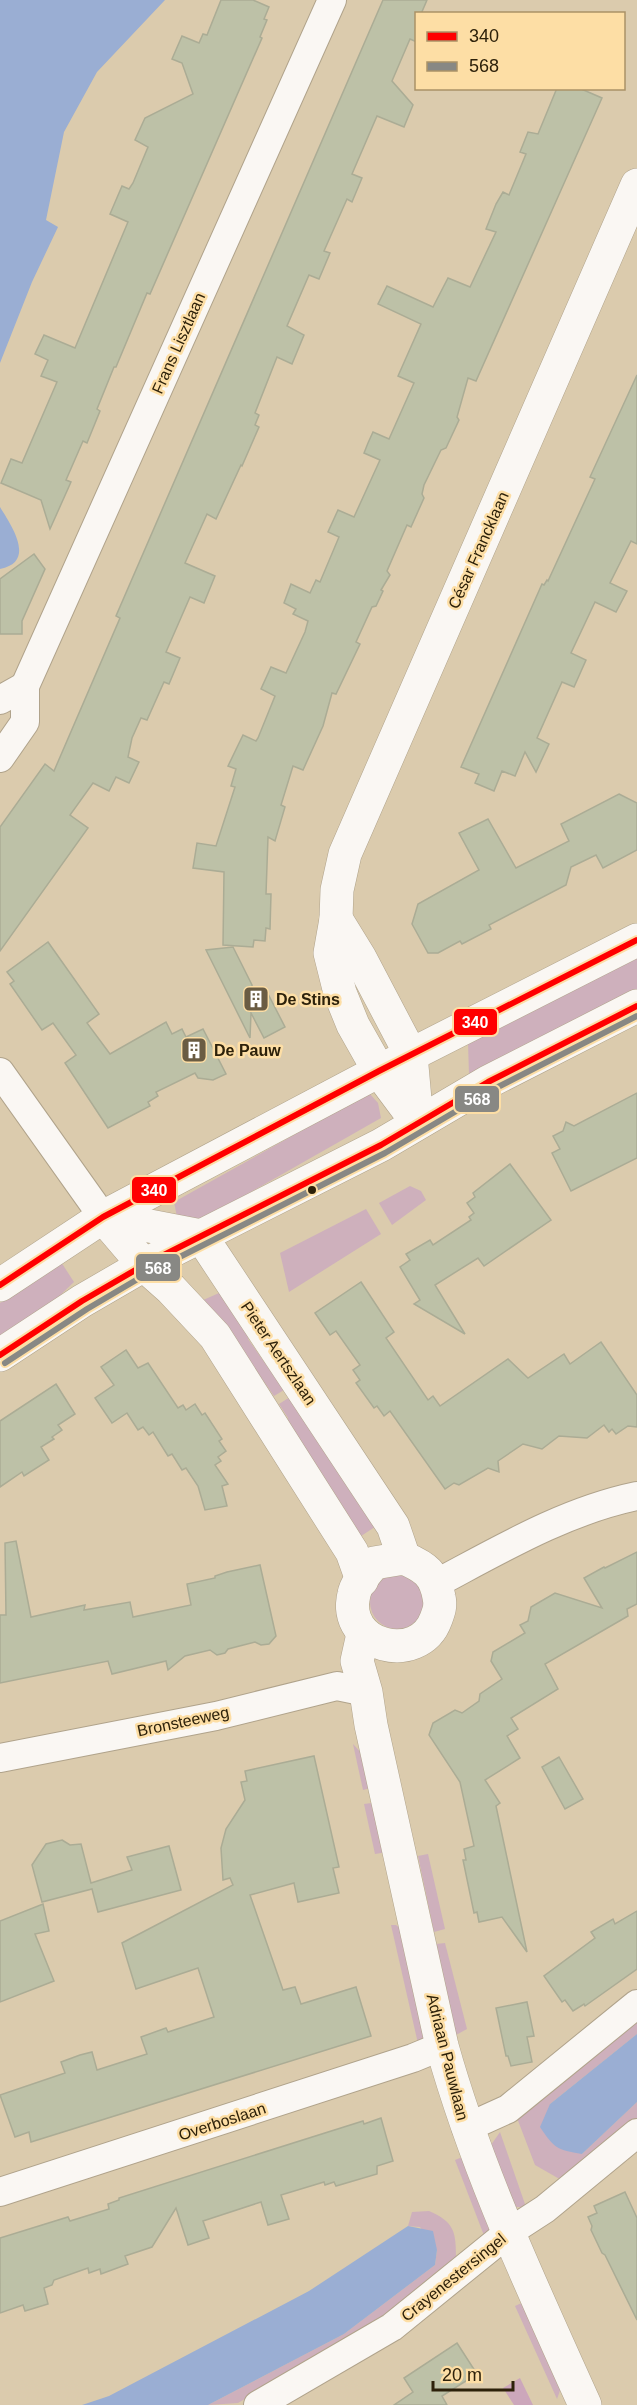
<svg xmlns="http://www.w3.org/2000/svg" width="637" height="2405" font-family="Arial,sans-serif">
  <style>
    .green { fill: #ceb0bc }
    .forest { fill: #cca7bb }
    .water { fill: #9aaed3 }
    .building { fill: #bdc1a7; stroke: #abac95; stroke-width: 1.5 }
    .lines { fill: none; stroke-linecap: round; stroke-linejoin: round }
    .street-casing { stroke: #b0a38b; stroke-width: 30 }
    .secondary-casing { stroke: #b0a38b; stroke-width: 34 }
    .primary-casing { stroke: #b0a38b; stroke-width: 34 }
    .street { stroke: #faf7f3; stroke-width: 28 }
    .secondary { stroke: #faf7f3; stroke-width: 33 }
    .primary { stroke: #faf7f3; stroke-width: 33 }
    .bus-1-casing { stroke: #fddea5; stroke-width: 10 }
    .bus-2-casing { stroke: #fddea5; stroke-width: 10 }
    .bus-1 { stroke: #f00; stroke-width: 6 }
    .bus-2 { stroke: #888884; stroke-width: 6 }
    .bus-dot { fill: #2d210a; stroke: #fddea5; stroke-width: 2 }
    .labels { text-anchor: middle; stroke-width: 5; stroke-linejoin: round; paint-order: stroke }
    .street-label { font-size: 16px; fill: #2d210a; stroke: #fddea5 }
    .poi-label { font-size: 16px; font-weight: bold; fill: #2d210a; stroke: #fddea5; text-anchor: start }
    .line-badge { stroke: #fddea5; stroke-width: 2 }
    .badge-label { font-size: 16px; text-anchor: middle; font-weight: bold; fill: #fff }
  </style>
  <rect width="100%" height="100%" fill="#dbcbad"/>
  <g class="green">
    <path d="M637,958v31l-168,85 -1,-31z"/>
    <path d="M369,1093l9,10 3,15 -190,108 -14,-9 -3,-15z"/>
    <path d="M410,1186l11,5 5,9 -34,25 -13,-22z"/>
    <path d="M366,1209l15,25 -92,58 -9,-39z"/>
    <path d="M61,1262l13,20 -22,21 -52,36v-36z"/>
    <path d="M219,1293l30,35 -1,11 36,51 -10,6 -35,-50 -38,-45z"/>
    <path d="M290,1397l91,126 -23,15 -72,-109 2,-11 -9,-14z"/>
    <circle cx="397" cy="1602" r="27"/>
    <path d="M353,1744l12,13 9,30 -11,3z"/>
    <path d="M379,1802l9,50 -13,2 -11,-50z"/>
    <path d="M428,1854l17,75 -11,3 -16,-76z"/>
    <path d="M391,1925h5l10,8 22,102 -9,13z"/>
    <path d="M445,1943l22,86 -11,6 -20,-91z"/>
    <path d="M637,2018v16l-87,70 32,50 55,-52v17l-74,62 -28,-16 -18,-47z"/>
    <path d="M500,2132l26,75h-11l-24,-62z"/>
    <path d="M465,2156l28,73 -8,9 -30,-78z"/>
    <path d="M429,2211c25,11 27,20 27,46l-79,65 -139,81 -30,2 136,-71 91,-69 2,-15 -17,-23 -12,-1 4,-14z"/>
    <path d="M526,2301l36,84 -5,14 -42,-93z"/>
  </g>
  <path class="forest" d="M520,2378l13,27h-19l-11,-17z"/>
  <g class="water">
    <path d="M0,0h165l-68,72 -33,60 -18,88 12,7 -26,55 -32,81z"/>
    <path d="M0,507c11,18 37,55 0,62z"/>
    <path d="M637,2034v68l-55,52c-25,-4 -28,-6 -42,-27l10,-23z"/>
    <path d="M408,2226l25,5 4,19 -2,15 -91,69 -136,71h-126l27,-9 200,-105z"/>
  </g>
  <g class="building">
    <path d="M221,0h32l16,7 -5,12 3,1 -7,17 2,1 -112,256 -3,-1 -31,74h-2l-17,42 3,2 -13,32 -4,-2 -17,39 5,2 -21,47 -9,-29 -40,-17 10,-24 11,4 35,-81 -16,-6 7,-16 -13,-6 9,-19 31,13 53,-126 -18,-8 12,-28 7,3 4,-6 15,-36 -13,-7 10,-22 48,-24 -11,-31 -10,-4 10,-23 17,7 4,-9 4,1z"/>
    <path d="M383,0h44l-6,14h-4v28l-7,-3 -18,42 21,24 -9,22 -27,-11 -25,58 10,4 -10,24 -5,-3 -23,52 6,2 -11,26 -10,-4 -22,51 17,9 -12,29 -15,-7 -22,56 4,2 -4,10 4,2 -17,39 -1,-1 -25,54 -9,-5 -22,49 30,13 -11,27 -14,-6 -24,55 14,6 -11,26 -5,-2 -17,38 -6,-2 -9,20 -4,19 11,5 -10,21 -13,-6 -7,14 -16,-8 -23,32 18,13 -88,123v-124l45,-63 9,7 66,-153 -4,-2z"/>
    <path d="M557,88h22l23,10 -126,283 -8,-3 -11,39 2,3 -13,28 -5,2 -17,35 -2,9 2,4 -13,29 -4,-2 -20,46 3,4 -9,15 2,1 -7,15 -4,1 -16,35 4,2 -24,50 -4,-1 -9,33 -20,44 -10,-4 -12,39 4,2 -10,34 -7,-4 -2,57h5l-1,35 -4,-1 -1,13 -11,-1 -1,7 -30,-2 1,-73 -31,-4 4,-25 19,3 19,-59 -4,-1 5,-17 -8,-3 15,-31 13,6 2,-3 17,-42 -14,-7 10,-22 15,6 19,-41 3,-11 -15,-7 3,-5 -12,-6 7,-19 19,9 6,-13 4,2 19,-45 -11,-5 10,-22 16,7 26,-57 -16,-7 4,-10 5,-11 16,7 25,-56 -16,-7 23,-52 -43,-20 9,-18 46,21 15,-29 22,9 26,-55 -10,-3 10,-25 7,-12 6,3 17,-41 -6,-2 8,-20 10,2z"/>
    <path d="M637,375v169l-6,-3 -21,42 17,8 -11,21 -21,-10 -24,51 15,7 -12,27 -12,-5 -25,56 12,6 -13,28 -11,-20 -10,24 -13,-5 -8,20 -19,-8 4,-9 -18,-7 81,-183 2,1 3,-5 1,1 47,-102 -5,-2z"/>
    <path d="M34,554l11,15 -23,52v13h-22v-55z"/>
    <path d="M619,794l18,9v47l-34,18 -7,-13 -25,12 -5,18 -77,40 2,4 -29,15 -2,-3 -22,12h-10l-16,-29 6,-20 61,-34 -20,-37 29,-14 28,49 53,-27 -8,-17z"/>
    <path d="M48,942l51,72 -12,9 23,31 56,-32 6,12 10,-5 4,8 17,-8 23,45 -13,6 -15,-2 -3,-5 -39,19 2,4 -10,6 2,4 -42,22 -43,-65 11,-8 -23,-32 -11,7 -32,-46 4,-3 -7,-9z"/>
    <path d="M233,947l19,38v13l14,-8 19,37 -21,11 -13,-25 -1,25 -44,-88z"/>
    <path d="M637,1093v65l-66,33 -19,-38 8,-4 -7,-13 10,-5 3,-9 8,4z"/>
    <path d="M510,1164l41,56 -67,46 -6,-8 -43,27 30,49 -51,-30 6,-4 -20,-33 10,-7 -4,-6 24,-14 3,5 38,-25 -2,-3 5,-4 -7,-10 8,-6 -2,-4z"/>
    <path d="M361,1282l33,50 -8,6 42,62 5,-4 7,10 68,-47 20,19 36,-24 6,10 31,-22 36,53v32l-9,-1 -12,8 -4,-5 -3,3 -5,-7 -17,13 -28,-2 -17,13 -19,-5 -25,17 1,11 -11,-4 -29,17 -5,-2 -9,6 -55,-78 -6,5 -7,-10 -3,2 -18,-25 4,-3 -7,-10 7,-5 -24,-34 -6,4 -15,-22z"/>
    <path d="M126,1350l12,18 10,-5 30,45 5,-3 3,5 9,-6 7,11 3,-2 17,26 -3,2 7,10 -8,6 3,4 -6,4 13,19 -6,2 5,20 -22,4 -7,-24 -12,-18 -4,2 -10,-16 -4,2 -15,-24 -4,3 -6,-8 -5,3 -11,-17 -15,10 -17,-25 19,-13 -13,-18z"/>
    <path d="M56,1384l19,30 -17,11 4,5 -10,7 2,2 -13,8 8,13 -25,16 -2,-4 -22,15v-66z"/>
    <path d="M16,1541l15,76 54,-12 -1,5 46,-8 3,15 58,-12 -4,-21 28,-6v-2l12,-4 33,-7 16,71 -7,8 -8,1 -6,-3 -27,7 -3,4 -8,2 -7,-5 -25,6 -17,14 -2,-9 -54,13 -4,-13 -108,22v-68h6l-1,-72z"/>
    <path d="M637,1552v52l-10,5 1,7 -83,48 13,25 -47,29 7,11 -11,7 13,22 -35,22 15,23 -4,3 31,146 -25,-35 -23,5 -2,-10 -3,1 -11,-53h3l-2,-11 10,-3 -14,-64 -31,-47 4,-12 22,-13 7,3 17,-12 1,-7 22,-15 -11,-18 2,-9 32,-19 -5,-8 8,-4 3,-14 24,-14 47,15 -18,-30 20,-11 1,1z"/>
    <path d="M314,1756l25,111 -6,1 6,25 -41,9 -4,-19 -44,12 33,95 12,-3 6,17 55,-17 15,49 -340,106 -2,-10 -14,5 -15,-42 65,-22 -4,-11 19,-7 12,-3 5,18 50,-16 -6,-17 25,-9 2,4 46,-15 -16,-49 -62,21 -14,-46 111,-58 -3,-7 -7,2 -2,-32 5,-19 19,-29 -4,-18 6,-1 -2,-10z"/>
    <path d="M559,1757l24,42 -18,10 -23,-42z"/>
    <path d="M62,1840l8,5 11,-1 10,39 41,-13 -5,-13 42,-11 12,44 -83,22 -6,-23 -50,13 -10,-37 14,-21z"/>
    <path d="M43,1904l6,27 -14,3 19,47 -54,21v-81z"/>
    <path d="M637,1911v58l-52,37 -1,-2 -11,7 -8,-11 -3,2 -18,-26 51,-38 -4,-6 22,-13 2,5z"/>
    <path d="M527,2002l7,34 -7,1 5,25 -21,4 -3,-10h-2l-10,-48z"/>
    <path d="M381,2118l12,43 -16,5v8l-41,12 -2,-4 -9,3 -1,-3 -43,13 8,24 -21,6 -7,-23 -58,19 6,17 -21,7 -12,-37 -24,39 -27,9 3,8 -27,10 -1,-5 -11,4 -1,-5 -34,12 -2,5 -8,3 4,16 -23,7 -2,-6 -23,8v-75l68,-21 2,4 39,-12 -1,-5 11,-4v-2l244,-77 1,3z"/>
    <path d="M625,2192l12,26v102l-32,-65 -3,-2 -11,-23 1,-4 -4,-9 9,-4 -3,-7z"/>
    <path d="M457,2343l20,31 -35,22 5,9h-53l19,-13 -9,-14z"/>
  </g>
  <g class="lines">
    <defs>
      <g id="street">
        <path d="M25,686l307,-686"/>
        <path d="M0,700l25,-14v36l-25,36"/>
        <path d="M0,1072l103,145"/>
        <path d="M437,1583c64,-34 128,-72 200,-87"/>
        <path d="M0,1758l216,-42 121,-30 29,6"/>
        <path d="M466,2128l42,-19 129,-105"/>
        <path d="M0,2192l413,-134 29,-12"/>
        <path d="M258,2405l134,-78 116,-94 37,-24 92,-76"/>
      </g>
      <g id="secondary">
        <path d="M336,919l24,39 51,97 6,67"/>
        <path d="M417,1122l-38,-51 -26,-46 -13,-32 -10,-40 6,-34 1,-29 8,-36 292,-669"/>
        <path d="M103,1217l98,19 192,290 11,32"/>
        <path d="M103,1217l41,48 27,24 44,47 137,216 10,28"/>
        <path d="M404,1558c21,9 31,16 35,39 2,9 0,14 -3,22 -17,47 -95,28 -82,-25 2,-11 13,-22 20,-31z"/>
        <path d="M363,1634l-6,27 9,31 5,33 71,321c35,125 90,241 143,359"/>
      </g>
      <g id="primary">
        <path d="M0,1285l103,-68 276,-146 258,-131"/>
        <path d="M0,1355l82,-54 62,-36 237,-120 107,-63 149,-76"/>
      </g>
    </defs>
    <use href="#street" class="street-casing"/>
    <use href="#secondary" class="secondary-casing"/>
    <use href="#primary" class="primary-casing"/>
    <use href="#street" class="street"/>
    <use href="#secondary" class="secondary"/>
    <use href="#primary" class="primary"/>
    <defs>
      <g id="bus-1">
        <path d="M0,1285l103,-68 276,-146 258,-131"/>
        <path d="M0,1355l82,-54 62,-36 237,-120 107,-63 149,-76"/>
      </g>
      <path id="bus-2" d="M5,1363l82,-54 61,-36 237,-120 107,-63 145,-74"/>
    </defs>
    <use href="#bus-1" class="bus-1-casing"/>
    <use href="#bus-2" class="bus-2-casing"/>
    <use href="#bus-1" class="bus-1"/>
    <use href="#bus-2" class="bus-2"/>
  </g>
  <defs>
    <symbol id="building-square" viewBox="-11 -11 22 22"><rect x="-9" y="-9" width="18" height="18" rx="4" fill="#6a5c43" stroke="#fddea5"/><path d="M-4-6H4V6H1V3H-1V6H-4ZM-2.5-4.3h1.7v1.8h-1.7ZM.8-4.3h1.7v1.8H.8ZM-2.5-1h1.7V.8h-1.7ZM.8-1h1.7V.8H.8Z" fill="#fff"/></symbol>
  </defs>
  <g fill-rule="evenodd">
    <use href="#building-square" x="241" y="984" width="30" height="30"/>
    <use href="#building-square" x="179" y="1035" width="30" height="30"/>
  </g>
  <circle class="bus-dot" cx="312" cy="1190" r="5"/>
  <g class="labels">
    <g class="street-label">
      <text transform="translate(178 343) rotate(-66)" y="6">Frans Lisztlaan</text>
      <text transform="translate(478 550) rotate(-66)" y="6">César Francklaan</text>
      <text transform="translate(279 1353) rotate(56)" y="6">Pieter Aertszlaan</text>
      <text transform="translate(183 1721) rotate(-12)" y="6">Bronsteeweg</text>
      <text transform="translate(448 2057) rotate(76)" y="6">Adriaan Pauwlaan</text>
      <text transform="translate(222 2121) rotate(-18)" y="6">Overboslaan</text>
      <text transform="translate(453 2277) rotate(-39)" y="6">Crayenestersingel</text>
    </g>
    <g class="poi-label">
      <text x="276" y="1005">De Stins</text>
      <text x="214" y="1056">De Pauw</text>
    </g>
  </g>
  <g class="line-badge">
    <rect x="453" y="1008" width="45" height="28" rx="6" fill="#f00"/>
    <rect x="454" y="1085" width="46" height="28" rx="6" fill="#888884"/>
    <rect x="131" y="1176" width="46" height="28" rx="6" fill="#f00"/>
    <rect x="135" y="1253" width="46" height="29" rx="6" fill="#888884"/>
  </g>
  <g class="badge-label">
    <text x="475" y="1028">340</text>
    <text x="477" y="1105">568</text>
    <text x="154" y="1196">340</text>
    <text x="158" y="1274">568</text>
  </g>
  <rect x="415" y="12" width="210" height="78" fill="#fddea5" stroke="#aa9267" stroke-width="1.5"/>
  <rect x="427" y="32" width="30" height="9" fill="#ff0000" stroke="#aa9267" stroke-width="1.5"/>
  <text x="469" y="42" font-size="18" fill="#2d210a">340</text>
  <rect x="427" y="62" width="30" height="9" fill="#888884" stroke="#aa9267" stroke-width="1.5"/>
  <text x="469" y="72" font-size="18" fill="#2d210a">568</text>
  <path d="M433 2381v9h80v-9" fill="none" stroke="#2d210a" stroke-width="3"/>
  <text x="442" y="2381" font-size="18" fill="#2d210a" stroke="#fddea5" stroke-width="4.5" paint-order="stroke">20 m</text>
</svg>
